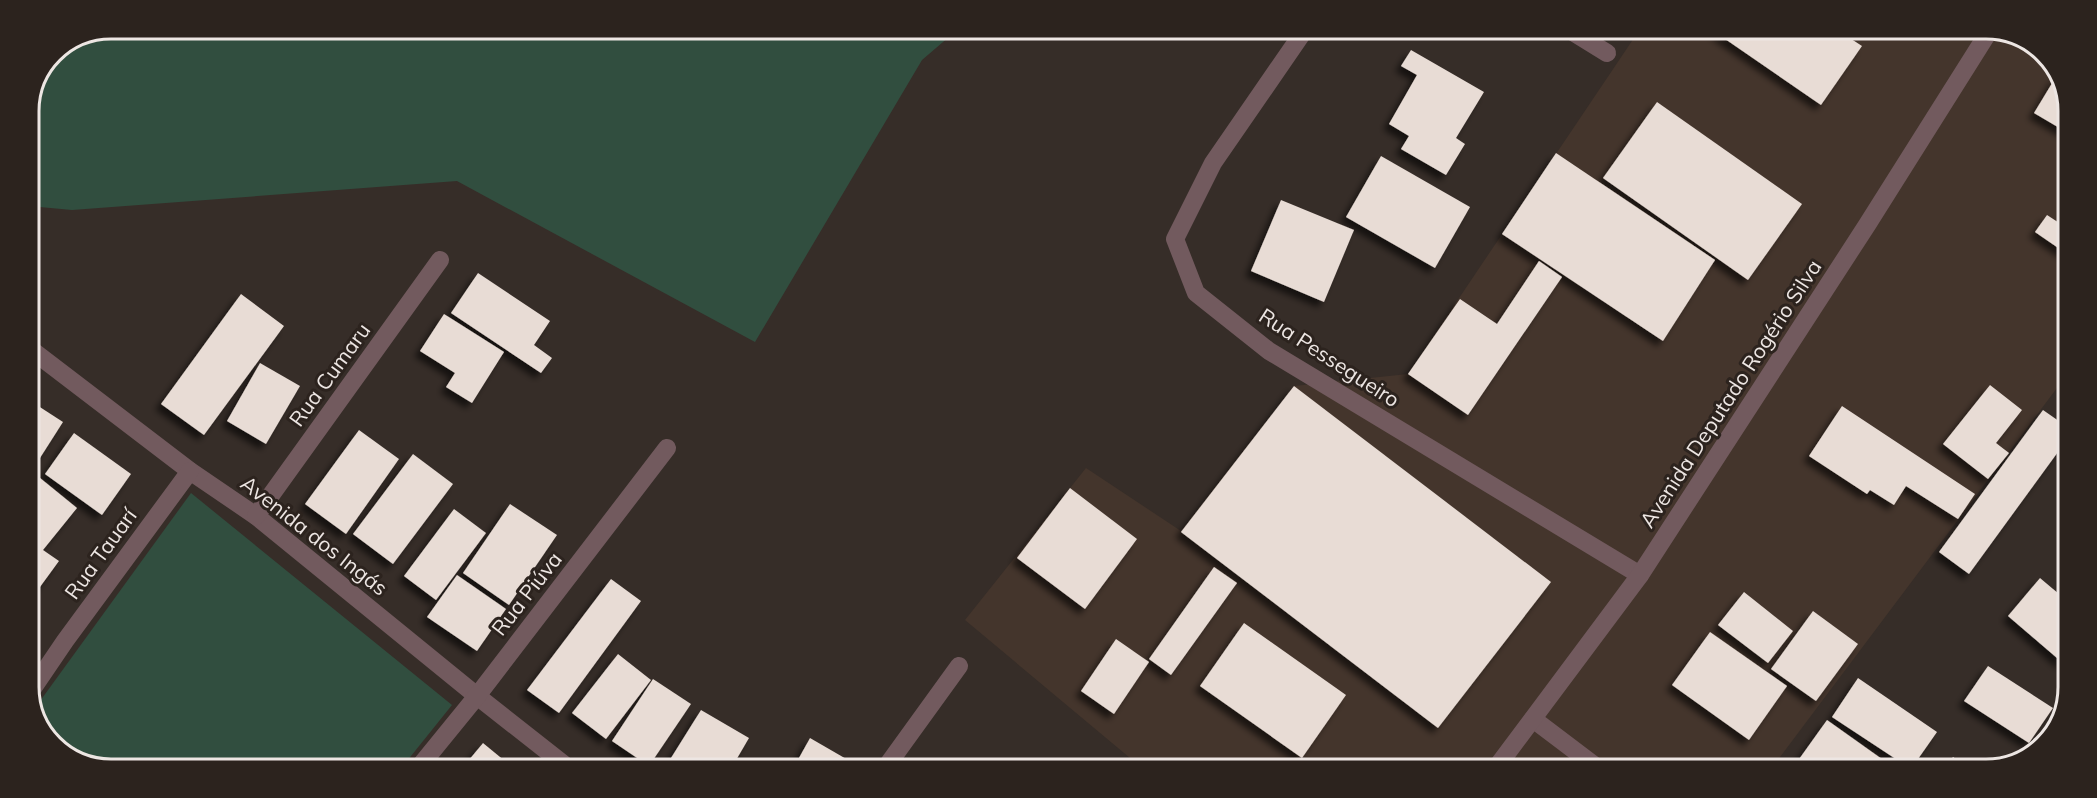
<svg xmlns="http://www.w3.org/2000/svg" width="2097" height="798" font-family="Mulish,sans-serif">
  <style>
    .built { fill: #44352c }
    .green { fill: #314e3f }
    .building { fill: #e8dcd5; filter: url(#shadow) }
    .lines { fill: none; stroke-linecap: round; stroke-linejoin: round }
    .minor { stroke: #725a5e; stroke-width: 18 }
    .labels { text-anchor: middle; stroke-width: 6; stroke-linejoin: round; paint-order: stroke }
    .street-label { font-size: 21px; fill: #ede6e3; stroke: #2c231e }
    .rim { fill: none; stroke: #ede6e3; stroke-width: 3 }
  </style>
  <defs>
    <filter id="shadow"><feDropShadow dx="-5.5" dy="5.5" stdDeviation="3" flood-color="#0009"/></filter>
  </defs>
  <rect width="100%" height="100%" fill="#362d28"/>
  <path class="built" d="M1638,32l375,1 39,28 16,44 -2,271 -295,393 -629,-1 -177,-148 121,-152 95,63 113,-145 114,-12z"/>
  <g class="green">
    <path d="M111,29l846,1 -35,30 -167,282 -298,-161 -385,29 -43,-4v-100l24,-54z"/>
    <path d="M191,493l261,212 -49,61 -319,-1 -39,-28 -10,-29z"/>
  </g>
  <g class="building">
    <path d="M1715,32l127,1 20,13 -41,59z"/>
    <path d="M1411,50l73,42 -28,46 9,6 -19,31 -45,-26 8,-13 -20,-12 28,-49 -16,-9z"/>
    <path d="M2057,75l11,30v28l-34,-20z"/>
    <path d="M1657,102l145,102 -54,76 -145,-102z"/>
    <path d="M1556,153l159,107 -52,81 -161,-107z"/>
    <path d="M1381,156l89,51 -35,61 -89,-51z"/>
    <path d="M1281,200l73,30 -30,72 -73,-31z"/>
    <path d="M2047,215l20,13v26l-32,-22z"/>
    <path d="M1539,261l23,16 -94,138 -60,-41 52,-75 37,25z"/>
    <path d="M478,273l72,48 -16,24 18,13 -11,15 -90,-60z"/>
    <path d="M241,294l43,32 -80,109 -43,-31z"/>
    <path d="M444,314l60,38 -32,51 -26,-16 9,-14 -35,-22z"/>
    <path d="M260,363l40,23 -34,58 -39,-23z"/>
    <path d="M1990,385l32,25 -26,33 13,10 -21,26 -45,-35z"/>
    <path d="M1294,386l257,196 -113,146 -257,-196z"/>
    <path d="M29,400l34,22 -23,36 -11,-7z"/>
    <path d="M1842,406l133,88 -17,25 -52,-33 -12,19 -24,-15 -3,4 -58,-38z"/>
    <path d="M2043,410l23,16v15l-97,133 -30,-22z"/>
    <path d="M359,430l40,29 -53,75 -41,-30z"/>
    <path d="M74,433l57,41 -29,41 -57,-41z"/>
    <path d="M413,454l40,30 -60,80 -40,-30z"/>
    <path d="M29,469l48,39 -34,42 16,11 -30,41v-62l9,6 -9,-8z"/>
    <path d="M1070,488l67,51 -52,70 -68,-51z"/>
    <path d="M510,504l47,31 -48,70 -46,-32z"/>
    <path d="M454,509l32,24 -50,67 -32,-24z"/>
    <path d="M1214,567l23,16 -66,92 -22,-16z"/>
    <path d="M457,575l49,34 -29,42 -50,-34z"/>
    <path d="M2040,578l25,21 -1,65 -56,-48z"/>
    <path d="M611,579l30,22 -82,112 -32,-23z"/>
    <path d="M1744,592l49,39 -25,32 -50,-38z"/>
    <path d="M1813,611l45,33 -42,57 -45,-32z"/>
    <path d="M1244,623l102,72 -44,63 -102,-72z"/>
    <path d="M1710,632l77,54 -38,54 -77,-55z"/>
    <path d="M1116,639l33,23 -35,52 -33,-23z"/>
    <path d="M618,654l33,26 -45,59 -34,-26z"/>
    <path d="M1988,666l65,42 -24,35 -65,-42z"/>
    <path d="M1858,678l79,54 -26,37 -79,-52z"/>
    <path d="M653,679l38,25 -42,62 -37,-25z"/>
    <path d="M701,710l48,28 -17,29 -66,-1z"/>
    <path d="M1827,720l69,49h-104z"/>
    <path d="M810,738l45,26 -1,3h-60z"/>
    <path d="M483,743l28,23h-47z"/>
    <path d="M1953,757l17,12h-26z"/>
  </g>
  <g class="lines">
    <g class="minor">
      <path d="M1304,31l-91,132 -38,76 21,54 73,58 371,224"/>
      <path d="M1573,32l34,21"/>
      <path d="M29,348l161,123 66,45 221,180 89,70"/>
      <path d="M256,516l184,-256"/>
      <path d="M29,694l36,-53 125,-170"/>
      <path d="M1533,719l66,50"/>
      <path d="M420,766l57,-70 190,-248"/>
      <path d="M886,767l73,-101"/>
      <path d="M1496,768l144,-193 227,-350 121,-192"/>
    </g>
  </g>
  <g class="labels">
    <g class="street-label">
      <text transform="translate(1329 358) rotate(33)" y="7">Rua Pessegueiro</text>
      <text transform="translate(330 375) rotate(-54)" y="7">Rua Cumaru</text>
      <text transform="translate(1731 394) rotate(-57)" y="7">Avenida Deputado Rogério Silva</text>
      <text transform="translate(314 536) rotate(38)" y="7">Avenida dos Ingás</text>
      <text transform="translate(101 554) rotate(-54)" y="7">Rua Tauarí</text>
      <text transform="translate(527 594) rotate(-52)" y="7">Rua Piúva</text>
    </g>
  </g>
  <path d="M0 0H2097V798H0ZM111 39H1986A72 72 0 0 1 2058 111V687A72 72 0 0 1 1986 759H111A72 72 0 0 1 39 687V111A72 72 0 0 1 111 39Z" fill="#2c231e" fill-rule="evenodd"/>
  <path class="rim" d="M111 39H1986A72 72 0 0 1 2058 111V687A72 72 0 0 1 1986 759H111A72 72 0 0 1 39 687V111A72 72 0 0 1 111 39Z"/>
</svg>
